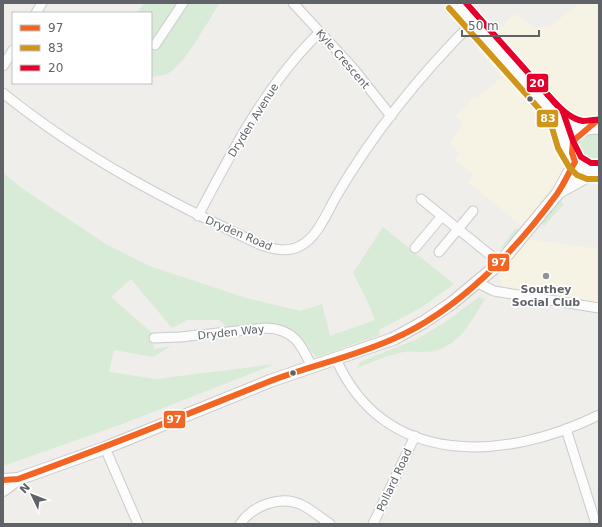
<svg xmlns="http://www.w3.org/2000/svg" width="602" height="527" font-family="'DejaVu Sans',sans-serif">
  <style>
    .commercial { fill: #f7f3e4 }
    .green { fill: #d8ebd6 }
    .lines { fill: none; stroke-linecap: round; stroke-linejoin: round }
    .street-casing { stroke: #cbcccc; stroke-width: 11 }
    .secondary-casing { stroke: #cacacb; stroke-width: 14 }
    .street { stroke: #fdfcfc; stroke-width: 9 }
    .secondary { stroke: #fdfcfc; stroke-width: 12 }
    .bus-1-casing { stroke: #fff; stroke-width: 9 }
    .bus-2-casing { stroke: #fff; stroke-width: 9 }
    .bus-3-casing { stroke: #fff; stroke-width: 9 }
    .bus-1 { stroke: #f26522; stroke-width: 6 }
    .bus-2 { stroke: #d1951a; stroke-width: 6 }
    .bus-3 { stroke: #e4002b; stroke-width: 6 }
    .bus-dot { fill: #5f6368; stroke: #fff; stroke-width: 1.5 }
    .poi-dot { fill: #919496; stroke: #fff; stroke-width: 1.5 }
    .labels { text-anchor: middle; stroke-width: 3.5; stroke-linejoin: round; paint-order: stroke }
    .street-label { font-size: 11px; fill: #5f6368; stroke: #fff }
    .poi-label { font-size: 11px; font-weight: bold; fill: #5f6368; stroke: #fff }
    .line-badge { stroke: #fff; stroke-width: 1.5 }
    .badge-label { font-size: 11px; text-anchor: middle; font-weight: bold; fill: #fff }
  </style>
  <rect width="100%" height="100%" fill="#efeeea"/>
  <g class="commercial">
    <path d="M581,3h18v145l-37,30 -39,49 -55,-45 6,-8 -20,-13 6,-7 -11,-11 14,-18 -7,-9 13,-12 -1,-2 7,-6 2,2 25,-21 -23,-27 35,-36 21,14 15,-2z"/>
    <path d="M528,239l71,10v56l-93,-16 -4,-2 -4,-11 2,-5z"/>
  </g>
  <g class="green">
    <path d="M144,3h76c-12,17 -34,60 -51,70 -6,3 -12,3 -18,4v-64h-14z"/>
    <path d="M590,134l9,1v28c-20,7 -29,-20 -9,-29z"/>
    <path d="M3,173l20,16 83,55 43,22 97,32 55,13 21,-7 8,32 45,-16 -8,-20 -14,-27 30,-46 71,57 -32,23 -43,23 1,5 -63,22c-9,-7 -12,-17 -23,-25 -17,-14 -47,-6 -67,-5l-8,-7h-32l-15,8 -41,-49 -20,18 41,36 2,16 17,-3 -18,11 -39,-7 -5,22 47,7 119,-15 -150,59 -122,43z"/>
    <path d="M559,200l5,4 -20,22 -3,-3z"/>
    <path d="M515,229h6l-14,17 -7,3z"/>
    <path d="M479,297l6,2c-13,21 -25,46 -51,52 -10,2 -20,0 -30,1 -16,3 -32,10 -47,16l3,-6 57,-23 27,-16z"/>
  </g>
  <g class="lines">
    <defs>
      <g id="street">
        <path d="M293,3l60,65 38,48"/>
        <path d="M455,3l102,114 28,12"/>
        <path d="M36,13l6,-10"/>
        <path d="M155,45l28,-42"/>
        <path d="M3,66l10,-16"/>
        <path d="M3,93c79,64 166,109 258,152 12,4 26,8 39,1 18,-9 27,-34 37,-51 37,-63 84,-121 135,-172"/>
        <path d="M557,117l7,24 8,14"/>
        <path d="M421,199l79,64"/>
        <path d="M198,216c34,-65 69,-133 122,-184"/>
        <path d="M415,248l27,-32"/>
        <path d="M439,252l34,-41"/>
        <path d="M478,283l16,8 105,17"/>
        <path d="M154,338l26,-1 86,-9c28,1 35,16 46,39"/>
        <path d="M336,359c49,110 170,102 263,56"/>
        <path d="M566,429l30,95"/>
        <path d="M105,448l33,76"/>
        <path d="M240,524c13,-19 42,-30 64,-18 9,5 17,12 26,18"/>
        <path d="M373,524l42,-88"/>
      </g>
      <g id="secondary">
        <path d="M599,128c-40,-4 -33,51 0,43"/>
        <path d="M559,192l36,-20"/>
        <path d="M3,480l15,-1 87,-31 165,-67 123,-42 31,-17 28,-19 48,-40 58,-70 17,-31"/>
        <path d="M3,490l15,-11"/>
      </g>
    </defs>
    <use href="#street" class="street-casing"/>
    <use href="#secondary" class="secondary-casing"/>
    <use href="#street" class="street"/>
    <use href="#secondary" class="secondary"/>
    <defs>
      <path id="bus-1" d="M3,480l15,-1c84,-30 167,-64 250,-97 41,-16 85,-25 125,-43 65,-28 123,-89 164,-145 7,-10 12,-22 18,-32l-3,-9 1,-12 26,-22"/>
      <path id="bus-2" d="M449,8l101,113 8,27 11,19 8,8 10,4h12"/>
      <g id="bus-3">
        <path d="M466,3l97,109 10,29 8,16 10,6h8"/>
        <path d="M548,95c9,10 21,24 35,26 5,0 11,-2 16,-1"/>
      </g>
    </defs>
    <use href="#bus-1" class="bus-1-casing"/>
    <use href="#bus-2" class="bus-2-casing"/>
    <use href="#bus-3" class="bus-3-casing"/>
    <use href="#bus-1" class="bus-1"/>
    <use href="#bus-2" class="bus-2"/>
    <use href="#bus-3" class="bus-3"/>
  </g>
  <g class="bus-dot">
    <circle cx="530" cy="99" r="3.5"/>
    <circle cx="293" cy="373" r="3.5"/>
  </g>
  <circle class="poi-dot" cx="546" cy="276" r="4"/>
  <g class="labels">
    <g class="street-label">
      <text transform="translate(343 59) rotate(49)" y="4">Kyle Crescent</text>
      <text transform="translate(253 120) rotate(-58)" y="4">Dryden Avenue</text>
      <text transform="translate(239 233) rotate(23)" y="4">Dryden Road</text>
      <text transform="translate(231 332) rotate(-6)" y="4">Dryden Way</text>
      <text transform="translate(394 480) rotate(-65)" y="4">Pollard Road</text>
    </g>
    <g class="poi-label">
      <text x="546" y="293">Southey<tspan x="546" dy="13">Social Club</tspan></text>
    </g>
  </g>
  <g class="line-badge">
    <rect x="526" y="73" width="23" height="20" rx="4" fill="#e4002b"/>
    <rect x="536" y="109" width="23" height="19" rx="4" fill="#d1951a"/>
    <rect x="487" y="253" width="23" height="19" rx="4" fill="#f26522"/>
    <rect x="163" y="410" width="23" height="19" rx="4" fill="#f26522"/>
  </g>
  <g class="badge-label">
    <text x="537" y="87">20</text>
    <text x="548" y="122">83</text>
    <text x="499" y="266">97</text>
    <text x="174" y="423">97</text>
  </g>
  <rect width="602" height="527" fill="none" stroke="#5f6368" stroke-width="8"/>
  <rect x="12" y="12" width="140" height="72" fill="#ffffff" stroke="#bfc1c3"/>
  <rect x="20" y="25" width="20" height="6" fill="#f26522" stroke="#bfc1c3"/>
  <text x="48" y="32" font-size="12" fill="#5f6368">97</text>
  <rect x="20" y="45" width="20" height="6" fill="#d1951a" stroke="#bfc1c3"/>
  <text x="48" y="52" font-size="12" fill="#5f6368">83</text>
  <rect x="20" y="65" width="20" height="6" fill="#e4002b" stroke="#bfc1c3"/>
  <text x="48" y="72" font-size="12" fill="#5f6368">20</text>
  <g transform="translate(32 495) rotate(313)" stroke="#ffffff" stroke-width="3" paint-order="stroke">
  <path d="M0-3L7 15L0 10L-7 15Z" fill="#5f6368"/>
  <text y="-6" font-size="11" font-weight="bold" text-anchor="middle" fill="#5f6368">N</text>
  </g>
  <path d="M462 30v6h77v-6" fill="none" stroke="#5f6368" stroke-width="2"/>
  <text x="468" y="30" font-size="12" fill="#5f6368" stroke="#ffffff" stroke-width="3" paint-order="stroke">50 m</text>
</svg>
